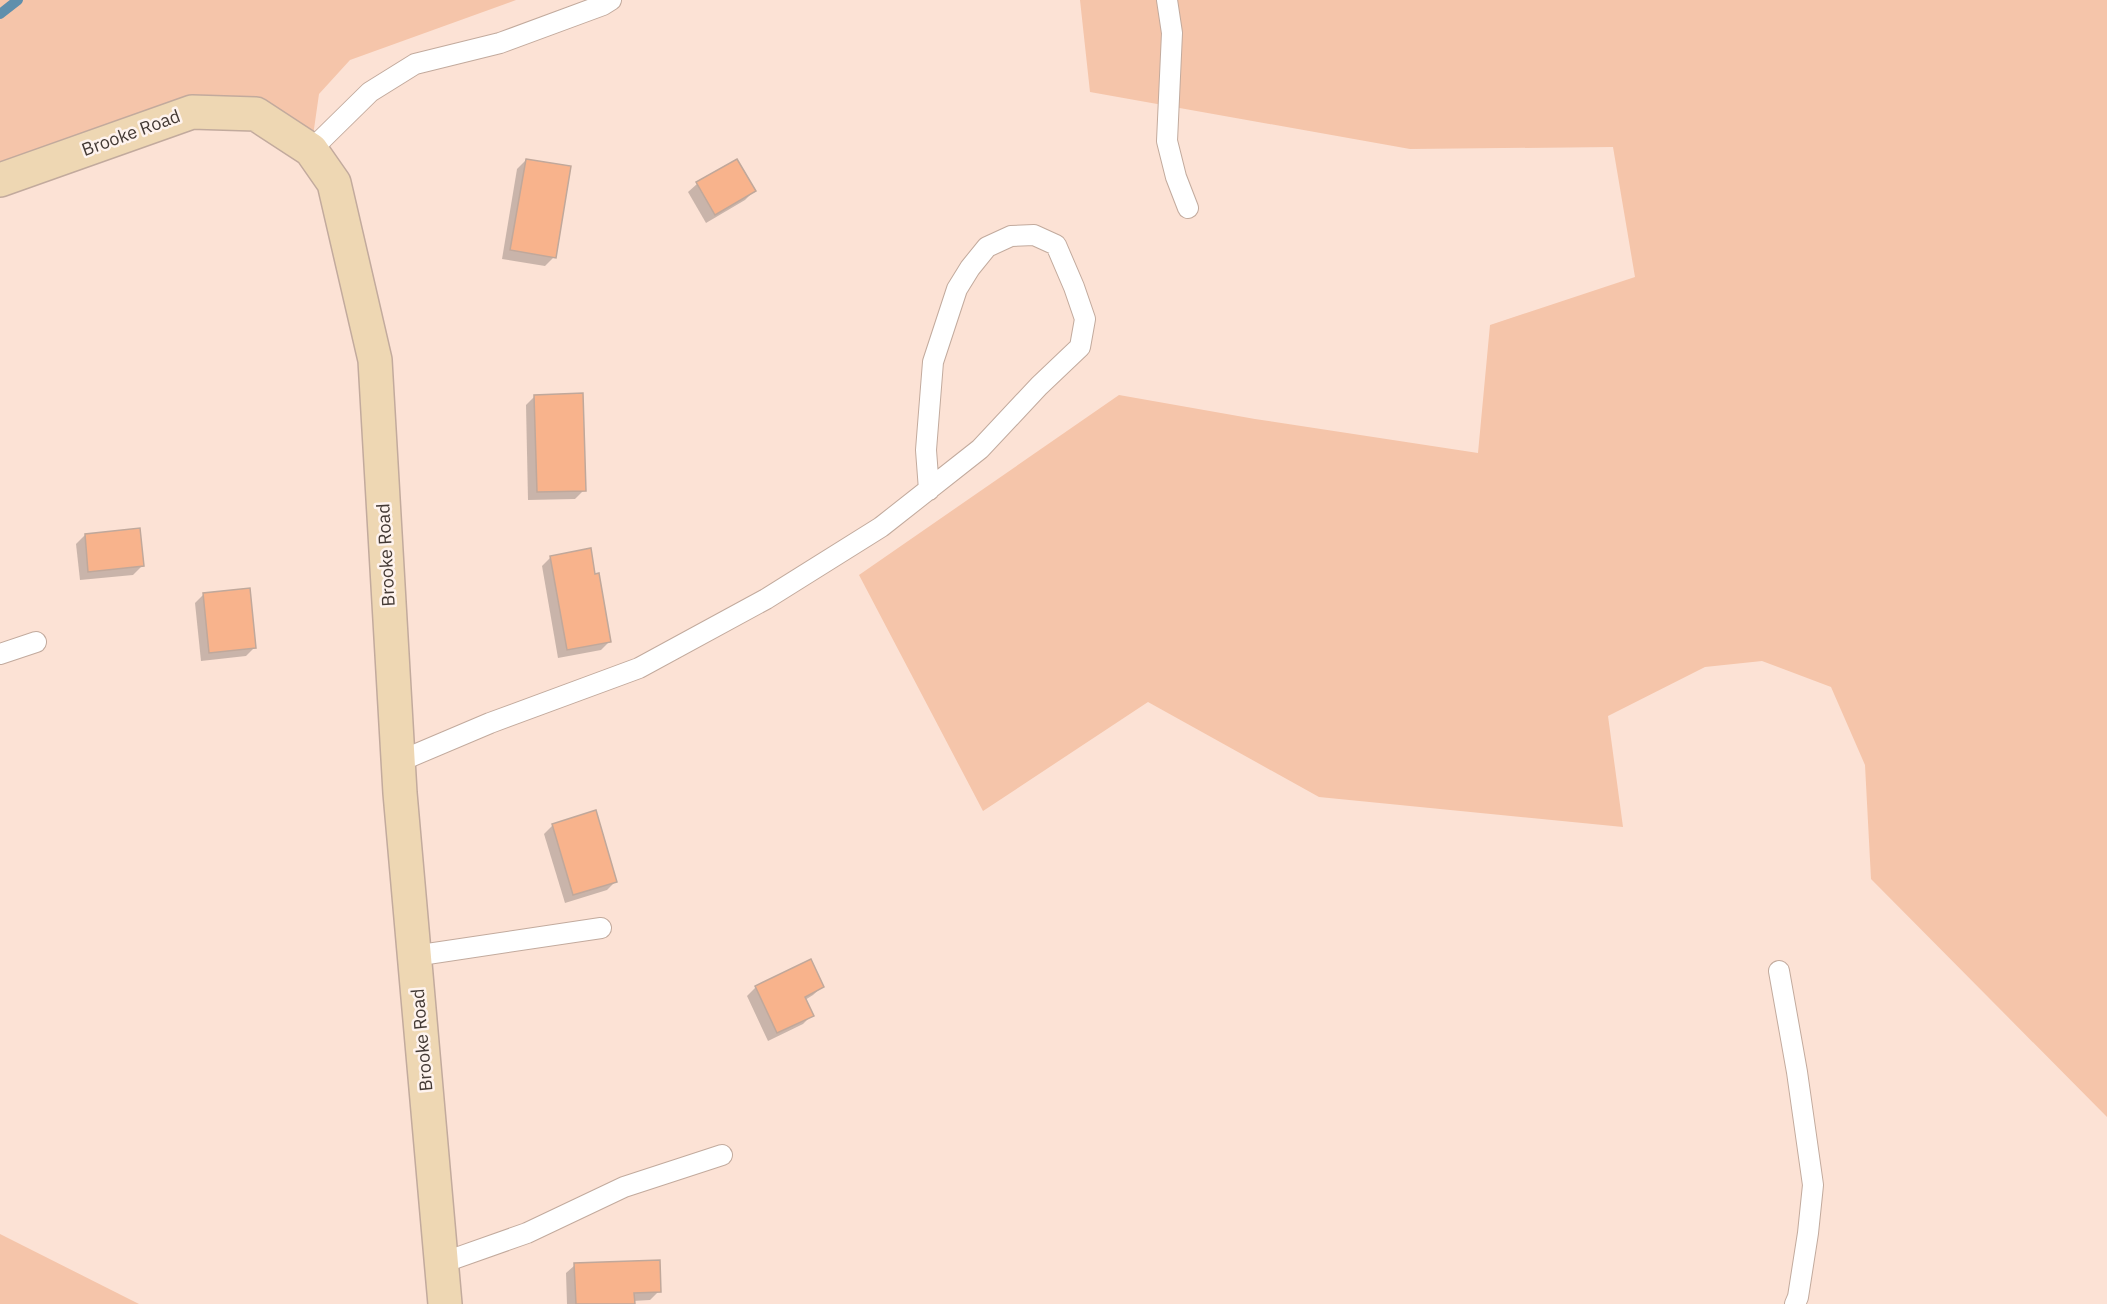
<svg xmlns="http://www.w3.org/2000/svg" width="2107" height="1304" font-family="'IBM Plex Sans',sans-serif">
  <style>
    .green { fill: #f5c5aa }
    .shadow { fill: #0003 }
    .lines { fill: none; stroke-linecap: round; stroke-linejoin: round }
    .stream { stroke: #5f8fac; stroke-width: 10 }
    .building { fill: #f8b38c; stroke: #c0a89b; stroke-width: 1.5 }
    .lane-casing { stroke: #c2aa9d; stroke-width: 22 }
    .secondary-casing { stroke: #c2aa9d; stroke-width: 36 }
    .lane { stroke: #fff; stroke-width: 20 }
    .secondary { stroke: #eed7b3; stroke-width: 33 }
    .labels { text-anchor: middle; stroke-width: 5; stroke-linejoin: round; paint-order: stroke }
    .street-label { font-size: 18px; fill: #433934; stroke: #fef3ee }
  </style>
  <rect width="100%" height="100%" fill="#fce2d5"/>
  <g class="green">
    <path d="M0,0h516l-166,60 -31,34 -8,56 -55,-35 -64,-3 -192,68z"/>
    <path d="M1080,0h1027v1117l-236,-238 -6,-114 -34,-78 -69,-26 -57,6 -97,49 15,111 -304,-30 -171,-95 -165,109 -124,-236 260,-180 136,24 223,34 12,-128 145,-48 -22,-130 -203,2 -320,-57z"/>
    <path d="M0,1234l139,70h-139z"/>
  </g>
  <g class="shadow">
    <path d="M526,160l28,97 -9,9 -43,-7 15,-90z"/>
    <path d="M697,184l57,7 -9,9 -39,23 -18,-31z"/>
    <path d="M535,396l49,94 -9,9 -47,1 -2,-95z"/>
    <path d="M85,535l57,31 -9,9 -53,5 -4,-36z"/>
    <path d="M551,557l43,19 16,65 -9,9 -43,8 -16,-92z"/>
    <path d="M204,594l50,54 -8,8 -45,5 -6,-58z"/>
    <path d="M553,825l63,56 -9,9 -42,13 -21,-69z"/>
    <path d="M810,961l12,26 -9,8 -8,5 7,15 -9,9 -35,17 -21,-45 8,-8z"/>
    <path d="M575,1265l84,26 -9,9 -17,1v3h-66l-1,-31z"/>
  </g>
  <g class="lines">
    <path class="stream" d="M0,14l18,-14"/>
  </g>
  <g class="building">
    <path d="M526,159l45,7 -15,92 -46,-8z"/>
    <path d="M737,159l19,32 -41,24 -19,-33z"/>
    <path d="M583,393l3,98 -49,1 -3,-97z"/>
    <path d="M140,528l4,38 -56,6 -3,-38z"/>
    <path d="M591,548l4,26 4,-1 12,69 -44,8 -17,-94z"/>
    <path d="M250,588l6,60 -47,5 -6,-60z"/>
    <path d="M596,810l21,72 -44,13 -21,-71z"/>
    <path d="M811,959l13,28 -19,10 9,19 -37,17 -22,-47z"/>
    <path d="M660,1260l1,32 -27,1 1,11h-59l-2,-41z"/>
  </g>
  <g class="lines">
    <defs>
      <g id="lane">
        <path d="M1167,0l5,33 -5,108 9,36 12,31"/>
        <path d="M311,150l59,-58 45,-28 85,-21 103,-38 8,-5"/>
        <path d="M0,654l36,-12"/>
        <path d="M398,762l92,-39 149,-55 127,-69 115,-72 99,-78 59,-63 41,-39 5,-28 -11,-32 -18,-42 -22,-10 -23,1 -24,11 -17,21 -13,21 -24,73 -7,88 3,40"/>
        <path d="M414,956l187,-28"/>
        <path d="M1779,971l18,101 16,113 -5,48 -10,64 -3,7"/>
        <path d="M442,1263l85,-30 97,-46 98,-32"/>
      </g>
      <path id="secondary" d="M0,180l192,-68 64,2 55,36 23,33 41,177 25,433 45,511"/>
    </defs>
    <use href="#lane" class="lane-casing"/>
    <use href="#secondary" class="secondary-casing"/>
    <use href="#lane" class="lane"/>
    <use href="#secondary" class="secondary"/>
  </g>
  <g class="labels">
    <g class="street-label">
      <text transform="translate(131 133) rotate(-20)" y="6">Brooke Road</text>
      <text transform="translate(386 555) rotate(-93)" y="6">Brooke Road</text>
      <text transform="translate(422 1040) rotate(-95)" y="6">Brooke Road</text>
    </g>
  </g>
</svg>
